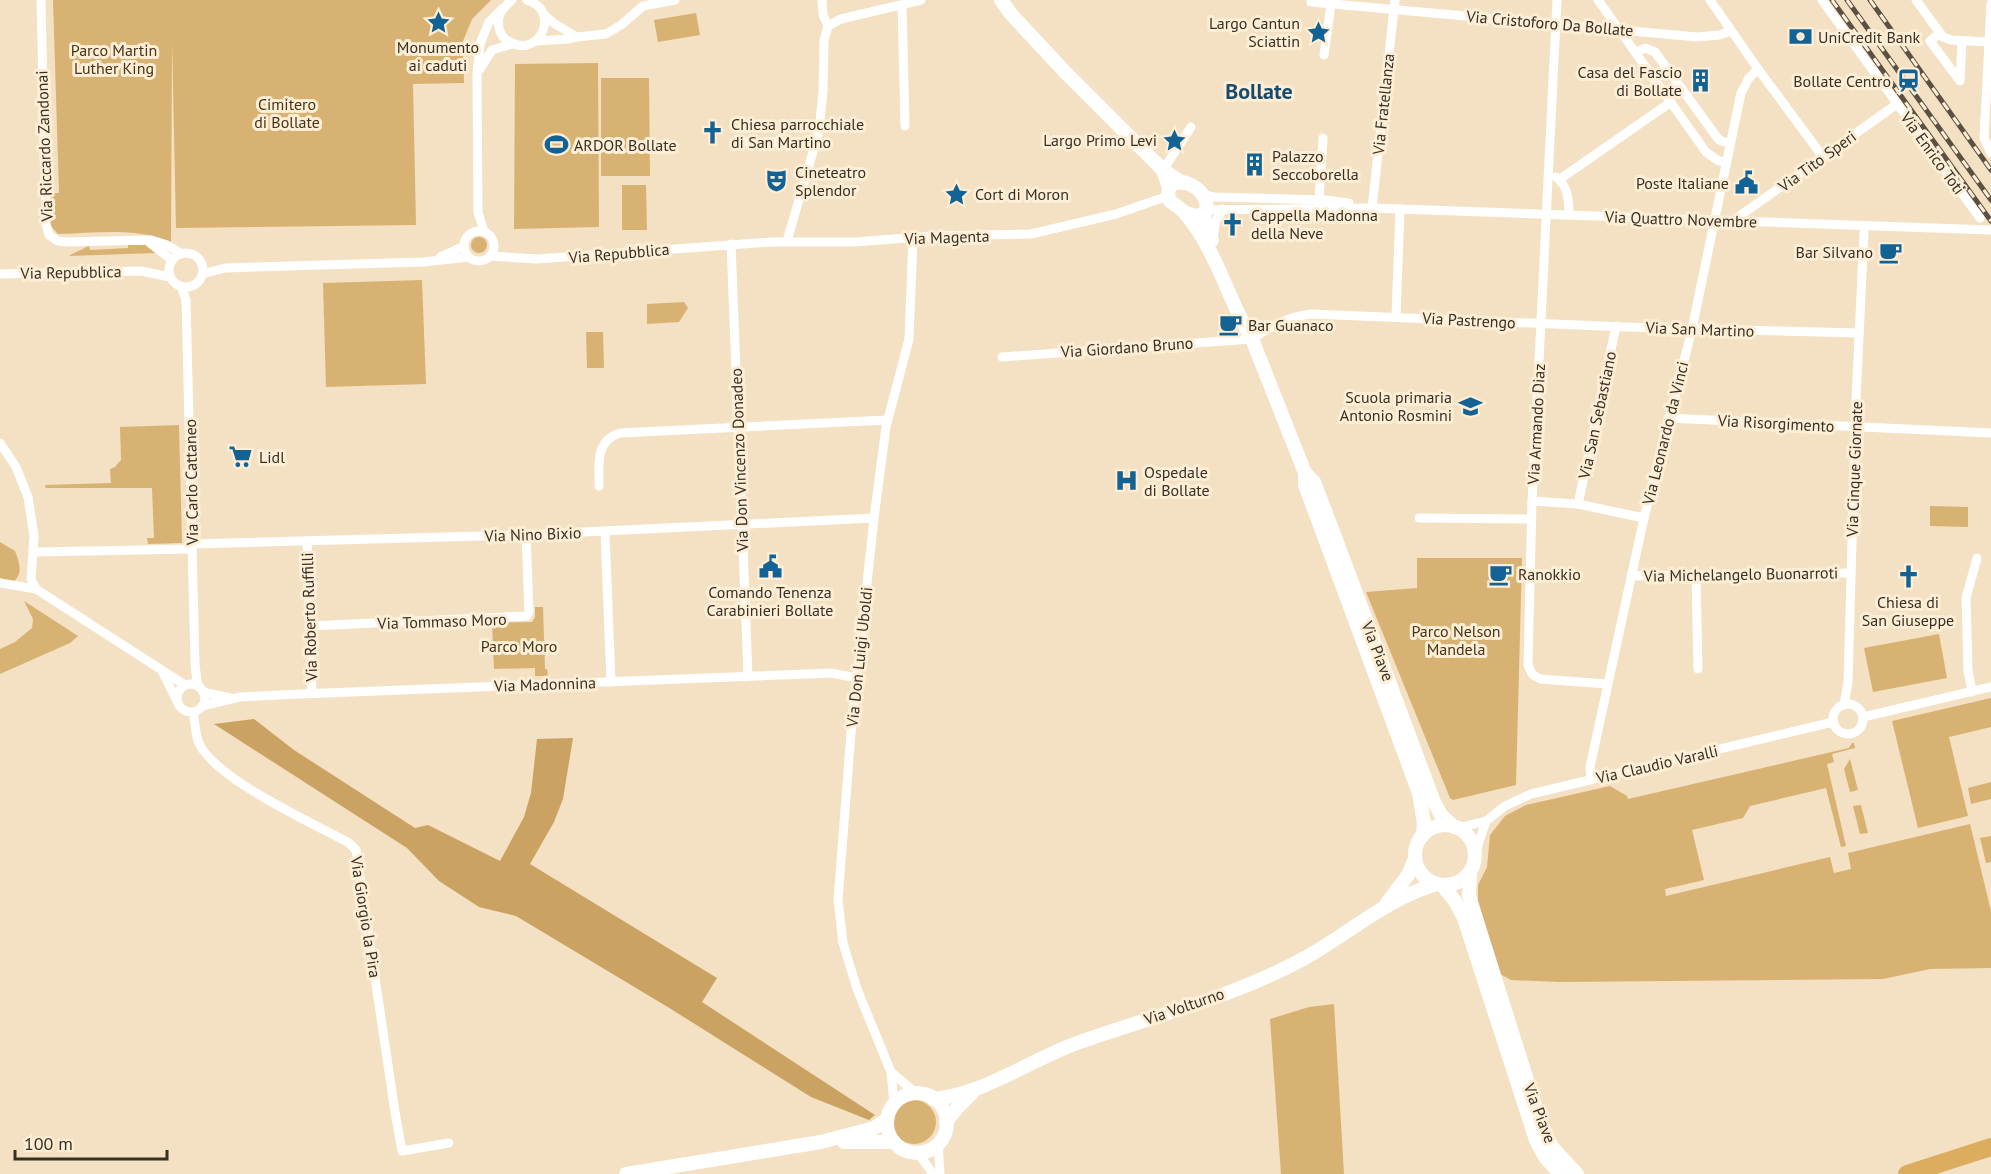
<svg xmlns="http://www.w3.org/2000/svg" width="1991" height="1174" font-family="'PT Sans',sans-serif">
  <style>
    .green { fill: #d8b272 }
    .forest { fill: #caa362 }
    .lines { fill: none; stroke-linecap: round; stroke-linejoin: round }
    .street { stroke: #fff; stroke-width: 9 }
    .secondary { stroke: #fff; stroke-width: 14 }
    .highway { stroke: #dcad5e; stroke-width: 18 }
    .rail-casing { stroke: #5b5142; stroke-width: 5 }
    .rail { stroke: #feeed6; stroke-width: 3; stroke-dasharray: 9; stroke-linecap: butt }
    .labels { text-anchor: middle; stroke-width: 6; stroke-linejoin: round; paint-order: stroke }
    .poi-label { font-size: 16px; fill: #373024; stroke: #feeed6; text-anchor: start }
    .street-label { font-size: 16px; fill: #373024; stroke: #feeed6 }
    .park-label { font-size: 16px; fill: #453417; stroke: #feeed6 }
    .district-label { font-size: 22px; font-weight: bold; fill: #174a6d; stroke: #feeed6 }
  </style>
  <rect width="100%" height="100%" fill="#f4e0c2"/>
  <g class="green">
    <path d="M53,0h438l-19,19 -9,22 1,42 -51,1 3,141 -240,3 -4,-188 -1,202c-36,-15 -74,-9 -113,-8l-8,-9v-32h9z"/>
    <path d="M696,13l4,22 -42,7 -4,-22z"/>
    <path d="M598,63l1,164 -85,2 1,-165z"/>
    <path d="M601,78h48l1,98h-49z"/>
    <path d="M622,185h24l1,45h-25z"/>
    <circle cx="479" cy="245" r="8"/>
    <path d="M128,245h17l12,8 -89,3 21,-10 1,4 38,-2z"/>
    <path d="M422,280l4,104 -100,3 -3,-104z"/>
    <path d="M684,302l4,6 -9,14 -32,2v-20z"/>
    <path d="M603,332l1,36h-17l-1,-36z"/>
    <path d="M179,425l3,118 -34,1 -1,-6h7l-2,-50h-106l-1,-3 66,-2 -1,-14 5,-2 6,-7 -1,-33z"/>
    <path d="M1930,506l38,1v20l-38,-1z"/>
    <path d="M0,542l15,9c4,11 9,23 -2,31l-13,-4z"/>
    <path d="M1417,558h105l-6,227 -63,15 -3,-2 -84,-206 51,-4z"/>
    <path d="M24,601l54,35 -8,7 -70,31v-25l15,-7 17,-14 1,-9z"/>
    <path d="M535,607h8l2,62h2l1,7h-13v-8l-41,1 -2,-46 40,-1 3,-5z"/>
    <path d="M1939,634l8,44 -74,14 -9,-44z"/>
    <path d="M1991,698v29l-42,10 19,79 -50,12 -26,-107z"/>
    <path d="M1852,743h2l1,5 -23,6 2,8 -7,2 19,82 -5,1 -15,-59 -76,18 -7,12 -51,12 12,50 -39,9 1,7 164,-39 4,16 17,-4 -3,-16 122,-29 21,87v57l-61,1 -47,10 -324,3 -48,-2 -11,-6 -22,-73v-16l9,-18 3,-32 15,-19 21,-11 84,-19 17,10 1,3 221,-51z"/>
    <path d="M1850,759l8,31 -8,2 -6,-23z"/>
    <path d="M1991,782v17l-20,5 -3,-16z"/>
    <path d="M1861,805l7,28 -8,1 -7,-28z"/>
    <path d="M1991,836v26l-5,1 -6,-25z"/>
    <path d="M1334,1004l10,170h-63l-11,-155 39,-12z"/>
    <circle cx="914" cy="1122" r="22"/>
  </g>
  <path class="forest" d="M254,719l40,31 121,78 13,-3 72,36 24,-44 7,-24 6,-54 36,-1 -10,61 -9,23 -24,42 187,114 -15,24 173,113 -6,5 -58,-23 -140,-88 -155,-93 -37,-9 -40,-26 -32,-33 -193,-124z"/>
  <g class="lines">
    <g class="street">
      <path d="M41,0l5,224 3,11 9,6 9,1 84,-2 16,5 15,9"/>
      <path d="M512,0c-9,8 -16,15 -13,28 1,6 5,11 11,14 29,17 52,-31 17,-42"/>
      <path d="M822,0l1,15 5,11"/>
      <path d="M1311,0v2l386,35 22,-2 12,-4"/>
      <path d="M1557,0l-25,501 -4,164 4,9 8,5 67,5"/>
      <path d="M1598,0l108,152 11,8 9,3"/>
      <path d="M1822,0l158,218"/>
      <path d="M1916,0l27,37 8,3 38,2"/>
      <path d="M1991,4l-7,134 7,15"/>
      <path d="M902,5l3,121"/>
      <path d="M544,15l11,9 22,13"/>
      <path d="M828,26l13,-7 80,-19"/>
      <path d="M1940,33l-10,8 30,40 2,-40"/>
      <path d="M536,41l33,-2 8,-2 29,-3 15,-9 22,-19 32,-6"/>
      <path d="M1637,52l8,-4 10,4 64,88 11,4"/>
      <path d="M1324,55l7,-51"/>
      <path d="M480,69l12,-19 20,-6"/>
      <path d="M1758,69l65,88"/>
      <path d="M747,142h68"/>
      <path d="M1163,170l28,-43"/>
      <path d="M1556,177c12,8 13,25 13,38"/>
      <path d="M1560,179l111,-77"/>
      <path d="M1203,194l11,3 111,3 24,3"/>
      <path d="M1319,200l4,-62"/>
      <path d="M1372,208l23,-208"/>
      <path d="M1207,210l165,-2 618,22"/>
      <path d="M1740,221l1,-6 156,-111"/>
      <circle cx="479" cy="246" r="15"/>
      <path d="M484,232l-6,-20 -1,-138 3,-30 9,-22 13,-13"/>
      <path d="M1213,238l3,-18 7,-11"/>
      <path d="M787,241l32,-110 4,-40 1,-51 4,-14"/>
      <path d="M151,244l21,16"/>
      <path d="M731,244l17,432"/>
      <circle cx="186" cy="270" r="17"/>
      <path d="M490,256l47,3 235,-17h83l77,-6 99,-2 85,-20 52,-18"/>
      <path d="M440,257l24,-11"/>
      <path d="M0,274l141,-3 29,6"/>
      <path d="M202,274l23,-6 198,-6 46,-5"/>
      <path d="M181,286l5,14 9,364 2,18 3,6"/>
      <path d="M1396,316l4,-107"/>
      <path d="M1002,357l250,-18c19,-13 37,-23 60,-25l313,13 234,6"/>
      <path d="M1668,418l323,15"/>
      <path d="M0,443l16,24 12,30 6,39 -3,43 5,10 149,96"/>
      <path d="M599,486c0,-22 -4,-45 21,-53l267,-13"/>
      <path d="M1532,501l46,3 66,14"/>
      <path d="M1578,504l38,-178"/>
      <path d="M1419,518l113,1"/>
      <path d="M605,532l6,150"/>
      <path d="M307,541l5,152"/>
      <path d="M192,544l329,-9 353,-17"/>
      <path d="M34,552l158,-3"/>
      <path d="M1696,575l2,94"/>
      <path d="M1631,576l220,-3"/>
      <path d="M0,583l36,6"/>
      <path d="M310,626l217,-10 2,-4 -3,-77"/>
      <path d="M163,673l14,28"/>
      <circle cx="191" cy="698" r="14"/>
      <path d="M203,692l27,6"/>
      <path d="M1972,692l-4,-22 -2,-72 11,-40"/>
      <circle cx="1848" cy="719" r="15"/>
      <path d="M1844,705l4,-23 8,-282 8,-168"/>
      <path d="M202,706l38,-9 60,-3 531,-21 26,5"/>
      <path d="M1863,717l128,-30"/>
      <path d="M194,718c1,8 2,16 4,23 14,37 115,82 151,102l7,7 39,262 7,39 47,-8"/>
      <path d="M1591,780l-1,-13 54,-249 48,-189 49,-236 8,-15 9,-9 -48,-69"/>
      <path d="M1458,828l28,-7 19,-15 26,-12 302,-72"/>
      <path d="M1475,854l11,-33"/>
      <path d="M891,1072l26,22"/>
      <path d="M894,1103l-3,-31 -34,-83 -14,-46 -5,-43 13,-167 23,-215 12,-91 23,-88 4,-102"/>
      <path d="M938,1143l2,31"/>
      <path d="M918,1153l15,21"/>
    </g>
    <g class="secondary">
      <path d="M1001,0l10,14 55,59 97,97 20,13"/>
      <path d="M1163,170l6,18 -1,8 2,5 16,12 10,3 8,-2c12,-18 -22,-43 -35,-26"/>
      <path d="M1184,212c32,36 43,86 68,127l53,134v12l114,308 5,30 -1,12"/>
      <path d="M1204,214l1,9 7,17"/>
      <path d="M1305,473l9,9 21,55 99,265 7,13 13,12"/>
      <circle cx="1445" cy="855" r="30"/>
      <path d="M1470,872l-1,24 70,222 13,29 25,27"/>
      <path d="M1442,885l13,16 9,17 72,222 9,17 15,17"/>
      <path d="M1387,903l21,-28 7,-16"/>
      <circle cx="917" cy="1123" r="30"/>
      <path d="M933,1099c50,-4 97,-39 144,-56 75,-27 155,-45 226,-84 44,-24 84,-61 134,-75"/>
      <path d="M946,1122l12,-15 15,-15"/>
      <path d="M844,1142h50"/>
      <path d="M626,1174l195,-32 53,-14 13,-9"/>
    </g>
    <path class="highway" d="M1907,1174l84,-27"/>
    <defs>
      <g id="rail">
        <path d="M1832,0l159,221"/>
        <path d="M1847,0l144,200"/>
        <path d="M1870,0l121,170"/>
      </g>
    </defs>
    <use href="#rail" class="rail-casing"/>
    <use href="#rail" class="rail"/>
  </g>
  <defs>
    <symbol id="sight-bare" viewBox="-9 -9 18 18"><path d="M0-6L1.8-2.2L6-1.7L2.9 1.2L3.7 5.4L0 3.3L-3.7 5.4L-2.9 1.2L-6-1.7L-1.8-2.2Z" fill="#126294" stroke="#feeed6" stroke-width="2.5" paint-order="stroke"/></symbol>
    <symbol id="bank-bare" viewBox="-9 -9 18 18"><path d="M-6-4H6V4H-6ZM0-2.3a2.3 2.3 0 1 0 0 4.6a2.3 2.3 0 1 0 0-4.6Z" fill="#126294" stroke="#feeed6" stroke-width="2.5" paint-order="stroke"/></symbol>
    <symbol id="building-bare" viewBox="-9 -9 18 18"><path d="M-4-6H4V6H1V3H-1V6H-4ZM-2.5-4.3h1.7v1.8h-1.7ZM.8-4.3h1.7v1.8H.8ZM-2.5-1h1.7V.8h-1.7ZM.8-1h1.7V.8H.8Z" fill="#126294" stroke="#feeed6" stroke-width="2.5" paint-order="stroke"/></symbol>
    <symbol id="station-bare" viewBox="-9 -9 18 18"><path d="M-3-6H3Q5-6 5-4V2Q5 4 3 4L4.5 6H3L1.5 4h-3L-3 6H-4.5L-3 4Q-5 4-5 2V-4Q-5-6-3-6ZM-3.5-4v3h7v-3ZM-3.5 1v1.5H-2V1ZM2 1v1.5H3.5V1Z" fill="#126294" stroke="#feeed6" stroke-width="2.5" paint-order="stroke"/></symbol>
    <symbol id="church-bare" viewBox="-9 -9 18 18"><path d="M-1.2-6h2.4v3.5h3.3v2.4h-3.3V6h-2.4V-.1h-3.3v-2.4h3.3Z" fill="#126294" stroke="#feeed6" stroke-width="2.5" paint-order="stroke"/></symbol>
    <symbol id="stadium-bare" viewBox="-9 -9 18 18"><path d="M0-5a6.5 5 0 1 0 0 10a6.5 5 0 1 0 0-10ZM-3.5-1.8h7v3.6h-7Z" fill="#126294" stroke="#feeed6" stroke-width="2.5" paint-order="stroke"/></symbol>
    <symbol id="theatre-bare" viewBox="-9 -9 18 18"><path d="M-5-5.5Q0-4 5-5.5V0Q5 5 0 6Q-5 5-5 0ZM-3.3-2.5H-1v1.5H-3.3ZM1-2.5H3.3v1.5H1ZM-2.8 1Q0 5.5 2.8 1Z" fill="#126294" stroke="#feeed6" stroke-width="2.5" paint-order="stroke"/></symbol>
    <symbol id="civic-bare" viewBox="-9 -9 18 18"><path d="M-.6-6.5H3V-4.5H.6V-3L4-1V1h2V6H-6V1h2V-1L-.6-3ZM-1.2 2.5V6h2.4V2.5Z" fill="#126294" stroke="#feeed6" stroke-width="2.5" paint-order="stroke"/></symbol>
    <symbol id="cafe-bare" viewBox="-9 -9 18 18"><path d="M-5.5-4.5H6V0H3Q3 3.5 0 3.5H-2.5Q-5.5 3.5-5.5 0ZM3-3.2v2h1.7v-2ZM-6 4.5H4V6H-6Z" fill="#126294" stroke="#feeed6" stroke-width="2.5" paint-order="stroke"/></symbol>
    <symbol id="school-bare" viewBox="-9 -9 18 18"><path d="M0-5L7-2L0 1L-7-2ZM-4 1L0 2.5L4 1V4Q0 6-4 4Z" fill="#126294" stroke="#feeed6" stroke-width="2.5" paint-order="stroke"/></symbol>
    <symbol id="supermarket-bare" viewBox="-9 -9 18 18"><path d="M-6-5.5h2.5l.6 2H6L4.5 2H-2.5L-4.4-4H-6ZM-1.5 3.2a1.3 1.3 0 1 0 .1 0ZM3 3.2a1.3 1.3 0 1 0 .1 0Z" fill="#126294" stroke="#feeed6" stroke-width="2.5" paint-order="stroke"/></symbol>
    <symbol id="hospital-bare" viewBox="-9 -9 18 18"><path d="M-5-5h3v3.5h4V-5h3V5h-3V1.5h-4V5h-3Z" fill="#126294" stroke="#feeed6" stroke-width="2.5" paint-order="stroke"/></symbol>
  </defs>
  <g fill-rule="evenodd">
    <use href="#sight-bare" x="422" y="6" width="33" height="33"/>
    <use href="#sight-bare" x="1302" y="16" width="33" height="33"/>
    <use href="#bank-bare" x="1784" y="20" width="33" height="33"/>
    <use href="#building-bare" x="1684" y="64" width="33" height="33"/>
    <use href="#station-bare" x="1892" y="64" width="33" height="33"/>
    <use href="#church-bare" x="696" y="116" width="33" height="33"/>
    <use href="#sight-bare" x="1158" y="124" width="33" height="33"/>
    <use href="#stadium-bare" x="540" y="128" width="33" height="33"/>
    <use href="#building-bare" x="1238" y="148" width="33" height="33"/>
    <use href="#theatre-bare" x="760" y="164" width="33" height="33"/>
    <use href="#civic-bare" x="1730" y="166" width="33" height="33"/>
    <use href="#sight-bare" x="940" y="178" width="33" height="33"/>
    <use href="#church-bare" x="1216" y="208" width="33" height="33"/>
    <use href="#cafe-bare" x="1874" y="236" width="33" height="33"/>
    <use href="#cafe-bare" x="1214" y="308" width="33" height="33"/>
    <use href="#school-bare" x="1454" y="390" width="33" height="33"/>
    <use href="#supermarket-bare" x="224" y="440" width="33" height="33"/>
    <use href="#hospital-bare" x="1110" y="464" width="33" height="33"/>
    <use href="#civic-bare" x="754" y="550" width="33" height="33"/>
    <use href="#cafe-bare" x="1484" y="558" width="33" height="33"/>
    <use href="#church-bare" x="1892" y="560" width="33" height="33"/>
  </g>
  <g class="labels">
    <g class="poi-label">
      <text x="1300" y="29" text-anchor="end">Largo Cantun<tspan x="1300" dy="18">Sciattin</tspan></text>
      <text x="1818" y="43">UniCredit Bank</text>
      <text x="438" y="53" text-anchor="middle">Monumento<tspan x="438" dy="18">ai caduti</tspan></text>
      <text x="1682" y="78" text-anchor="end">Casa del Fascio<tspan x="1682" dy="18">di Bollate</tspan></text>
      <text x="1891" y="87" text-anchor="end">Bollate Centro</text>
      <text x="731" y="130">Chiesa parrocchiale<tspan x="731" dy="18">di San Martino</tspan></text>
      <text x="1157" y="146" text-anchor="end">Largo Primo Levi</text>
      <text x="574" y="151">ARDOR Bollate</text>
      <text x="1272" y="162">Palazzo<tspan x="1272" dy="18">Seccoborella</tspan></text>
      <text x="795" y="178">Cineteatro<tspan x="795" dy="18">Splendor</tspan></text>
      <text x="1729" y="189" text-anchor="end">Poste Italiane</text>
      <text x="975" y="200">Cort di Moron</text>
      <text x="1251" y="221">Cappella Madonna<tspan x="1251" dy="18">della Neve</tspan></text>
      <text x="1873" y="258" text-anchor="end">Bar Silvano</text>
      <text x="1248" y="331">Bar Guanaco</text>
      <text x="1452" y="403" text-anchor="end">Scuola primaria<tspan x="1452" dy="18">Antonio Rosmini</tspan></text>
      <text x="259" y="463">Lidl</text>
      <text x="1144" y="478">Ospedale<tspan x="1144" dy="18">di Bollate</tspan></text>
      <text x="1518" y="580">Ranokkio</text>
      <text x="770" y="598" text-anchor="middle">Comando Tenenza<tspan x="770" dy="18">Carabinieri Bollate</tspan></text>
      <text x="1908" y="608" text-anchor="middle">Chiesa di<tspan x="1908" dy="18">San Giuseppe</tspan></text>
    </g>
    <g class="street-label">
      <text transform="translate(1550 23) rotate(5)" y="6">Via Cristoforo Da Bollate</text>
      <text transform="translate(1383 104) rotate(-84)" y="6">Via Fratellanza</text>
      <text transform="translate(44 146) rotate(-92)" y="6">Via Riccardo Zandonai</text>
      <text transform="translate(1933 153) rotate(54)" y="6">Via Enrico Toti</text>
      <text transform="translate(1817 161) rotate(-36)" y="6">Via Tito Speri</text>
      <text transform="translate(1681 219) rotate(2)" y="6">Via Quattro Novembre</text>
      <text transform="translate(947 237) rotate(-2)" y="6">Via Magenta</text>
      <text transform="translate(619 253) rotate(-5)" y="6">Via Repubblica</text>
      <text transform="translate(71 272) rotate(-1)" y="6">Via Repubblica</text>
      <text transform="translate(1469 320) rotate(3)" y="6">Via Pastrengo</text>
      <text transform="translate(1700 329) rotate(2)" y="6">Via San Martino</text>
      <text transform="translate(1127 347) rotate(-4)" y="6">Via Giordano Bruno</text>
      <text transform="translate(1597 415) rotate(-78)" y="6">Via San Sebastiano</text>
      <text transform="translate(1776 423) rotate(3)" y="6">Via Risorgimento</text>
      <text transform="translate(1536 424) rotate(-87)" y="6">Via Armando Diaz</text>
      <text transform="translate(1665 433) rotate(-76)" y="6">Via Leonardo da Vinci</text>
      <text transform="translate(739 460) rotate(-92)" y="6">Via Don Vincenzo Donadeo</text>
      <text transform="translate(1854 469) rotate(-88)" y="6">Via Cinque Giornate</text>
      <text transform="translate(191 482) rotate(-91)" y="6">Via Carlo Cattaneo</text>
      <text transform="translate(533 534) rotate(-2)" y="6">Via Nino Bixio</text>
      <text transform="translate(1741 574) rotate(-1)" y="6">Via Michelangelo Buonarroti</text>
      <text transform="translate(309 617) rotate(-92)" y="6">Via Roberto Ruffilli</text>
      <text transform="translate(442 621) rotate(-2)" y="6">Via Tommaso Moro</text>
      <text transform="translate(1378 651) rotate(69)" y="6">Via Piave</text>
      <text transform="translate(859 657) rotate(-84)" y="6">Via Don Luigi Uboldi</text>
      <text transform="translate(545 684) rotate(-2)" y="6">Via Madonnina</text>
      <text transform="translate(1657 764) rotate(-13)" y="6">Via Claudio Varalli</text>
      <text transform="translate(366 917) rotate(81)" y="6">Via Giorgio la Pira</text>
      <text transform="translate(1184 1006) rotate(-19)" y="6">Via Volturno</text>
      <text transform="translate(1540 1113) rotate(69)" y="6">Via Piave</text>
    </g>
    <g class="park-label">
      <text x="114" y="56">Parco Martin<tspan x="114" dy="18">Luther King</tspan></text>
      <text x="287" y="110">Cimitero<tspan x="287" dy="18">di Bollate</tspan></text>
      <text x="1456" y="637">Parco Nelson<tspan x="1456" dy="18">Mandela</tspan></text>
      <text x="519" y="652">Parco Moro</text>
    </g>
    <g class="district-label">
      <text x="1259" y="99">Bollate</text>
    </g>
  </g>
  <path d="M15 1150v9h152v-9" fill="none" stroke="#373024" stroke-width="3"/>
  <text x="24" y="1150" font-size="18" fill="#373024" stroke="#feeed6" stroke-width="4.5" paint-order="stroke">100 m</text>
</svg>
